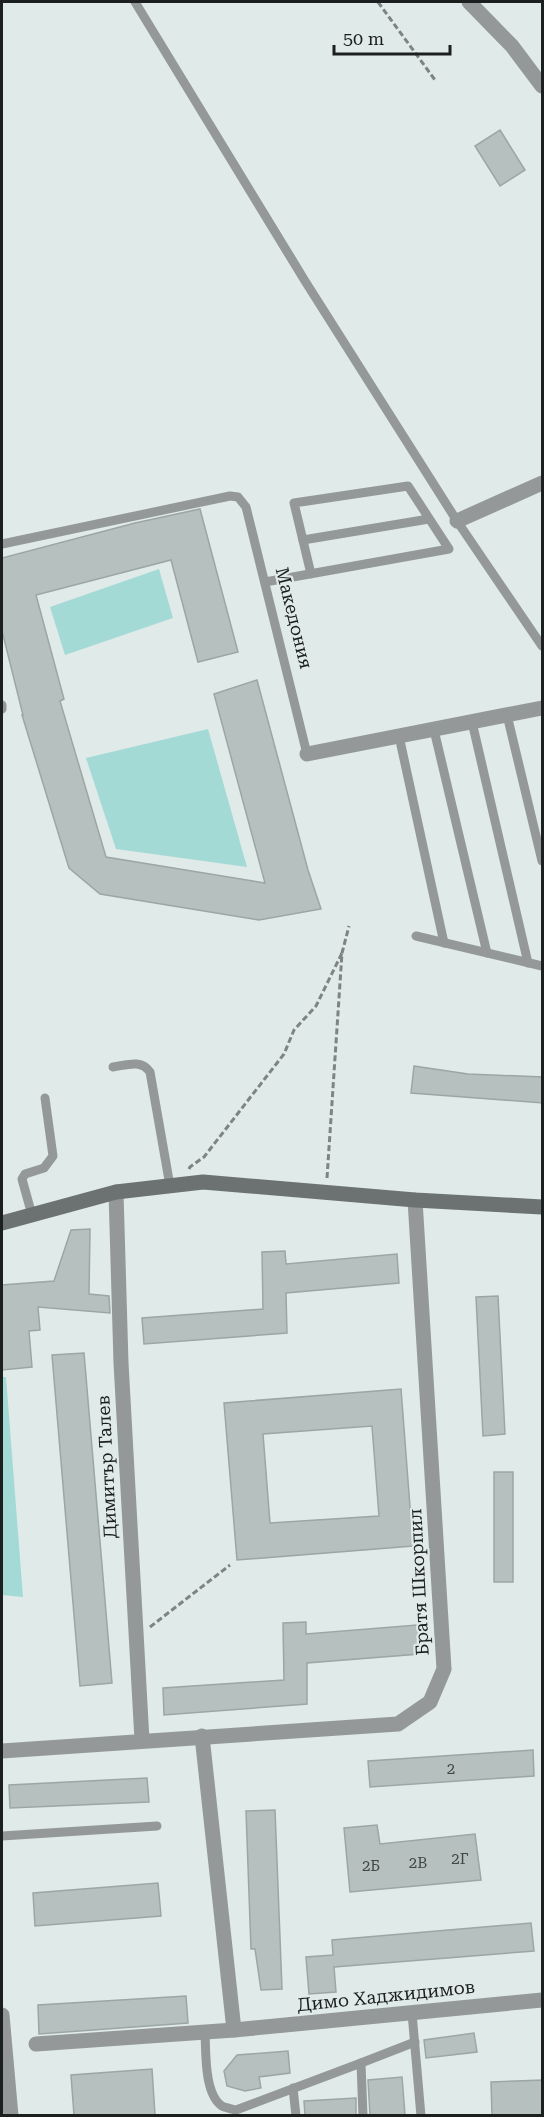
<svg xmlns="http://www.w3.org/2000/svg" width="544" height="2117" font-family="'Roboto Serif',serif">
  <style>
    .green { fill: #a4dad6 }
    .building { fill: #b6c0bf; stroke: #9ca6a5; stroke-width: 1.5; fill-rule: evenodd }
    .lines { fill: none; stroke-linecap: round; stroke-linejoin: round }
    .path { stroke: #7d8483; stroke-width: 3; stroke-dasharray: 6 3; stroke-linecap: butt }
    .lane { stroke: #949898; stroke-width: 9 }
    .street { stroke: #949898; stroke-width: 15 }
    .secondary { stroke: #6c7272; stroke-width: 15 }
    .labels { text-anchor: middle; stroke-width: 4.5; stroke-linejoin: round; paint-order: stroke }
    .number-label { font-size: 15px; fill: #424746 }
    .street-label { font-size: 18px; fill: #1b1f1e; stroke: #e0eae9 }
  </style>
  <rect width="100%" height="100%" fill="#e0eae9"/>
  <g class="green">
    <path d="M159,569l14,49 -108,37 -15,-48z"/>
    <path d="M208,729l39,138 -131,-18 -30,-91z"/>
    <path d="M2,1377h4l17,220 -21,-2z"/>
  </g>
  <g class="building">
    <path d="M500,130l25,40 -25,16 -25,-40z"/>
    <path d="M200,509l38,143 -40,10 -27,-102 -135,35 28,104 -4,2 46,156 159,26 -51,-189 43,-14 51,190 13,39 -62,11 -159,-26 -31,-26 -47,-153h1l-21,-84v-73l133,-35z"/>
    <path d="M414,1066l54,8 75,3v26l-132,-10z"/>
    <path d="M90,1229l-1,65 20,2 1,17 -72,-6 2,23 -11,1 3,36 -30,3v-85l52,-4 17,-51z"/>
    <path d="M285,1251l1,13 111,-10 2,29 -113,10 1,40 -143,11 -2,-26 121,-9 -1,-57z"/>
    <path d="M498,1296l7,138 -22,2 -7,-139z"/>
    <path d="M84,1353l28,330 -32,3 -28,-331z"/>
    <path d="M401,1389l12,157 -176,14 -13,-157zM372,1426l7,90 -109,7 -7,-89z"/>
    <rect x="494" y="1472" width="19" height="110"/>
    <path d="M306,1622v12l111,-9 3,29 -113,9v41l-143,11 -1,-27 121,-8 -1,-57z"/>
    <path d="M533,1750l1,26 -164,11 -2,-26z"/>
    <path d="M147,1778l2,24 -139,6 -1,-23z"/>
    <path d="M275,1810l7,179 -21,1 -6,-41h-4l-5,-138z"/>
    <path d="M377,1825l3,19 95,-10 6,46 -131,12 -6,-64z"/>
    <path d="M158,1883l3,33 -126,10 -2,-33z"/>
    <path d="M531,1923l3,28 -200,16 2,25 -27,2 -3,-37 27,-2 -1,-15z"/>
    <path d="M186,1996l2,27 -149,11 -1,-29z"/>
    <path d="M474,2033l3,19 -51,6 -2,-18z"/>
    <path d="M288,2051l2,22 -31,4 2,11 -16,3 -18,-5 -3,-15 13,-16z"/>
    <path d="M152,2069l3,46h-81l-3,-40z"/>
    <path d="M402,2077l3,38h-35l-2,-35z"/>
    <path d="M543,2080v35h-51l-1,-33z"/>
    <path d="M356,2098v17h-51l-1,-14z"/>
  </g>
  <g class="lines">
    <g class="path">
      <path d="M378,2l57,78"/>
      <path d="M189,1169l1,-2 14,-10 80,-103 10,-24 22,-24 26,-53"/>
      <path d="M327,1178l15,-225 7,-27"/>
      <path d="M150,1627l80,-62"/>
    </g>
    <g class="lane">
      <path d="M135,2l170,279 152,240 85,125"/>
      <path d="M303,540l126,-21"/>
      <path d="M2,544l228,-48 8,1 8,10 61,247"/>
      <path d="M265,582l184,-33 -41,-63 -114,17 17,71"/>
      <path d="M2,705v4"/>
      <path d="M507,715l35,146"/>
      <path d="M472,722l56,241"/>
      <path d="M434,730l53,223"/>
      <path d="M399,736l45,207"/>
      <path d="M416,936l126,30"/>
      <path d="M113,1067c14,-2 28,-8 37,5l20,114"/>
      <path d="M32,1215l-10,-36 3,-5 19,-6 9,-12 -8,-58"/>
      <path d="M2,1836l155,-10"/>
      <path d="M412,2013l9,103"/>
      <path d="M205,2032c1,20 -1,62 17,74 4,2 10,3 14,4l125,-47"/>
      <path d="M293,2088l3,28"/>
      <path d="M363,2116l-2,-53 54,-21"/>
    </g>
    <g class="street">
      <path d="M469,2l43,44 30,40"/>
      <path d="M457,521l85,-38"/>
      <path d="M307,754l235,-46"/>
      <path d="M116,1192l5,171 21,377"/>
      <path d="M202,1736l32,294"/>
      <path d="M2,1751l396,-27 32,-22 14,-33 -29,-469"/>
      <path d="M2,2015l9,101"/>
      <path d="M36,2044l198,-14 308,-30"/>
    </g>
    <path class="secondary" d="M2,1223l114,-31 87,-10 212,18 127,7"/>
  </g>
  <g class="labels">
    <g class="number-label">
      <text x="451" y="1774">2</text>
      <text x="460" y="1864">2Г</text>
      <text x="418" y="1868">2В</text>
      <text x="371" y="1871">2Б</text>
    </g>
    <g class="street-label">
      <text transform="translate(294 618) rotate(76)" y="6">Македония</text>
      <text transform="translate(107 1467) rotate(-93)" y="6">Димитър Талев</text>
      <text transform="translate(419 1582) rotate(-93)" y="6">Братя Шкорпил</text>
      <text transform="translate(386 1996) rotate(-6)" y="6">Димо Хаджидимов</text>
    </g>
  </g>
  <rect width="544" height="2117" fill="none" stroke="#1b1f1e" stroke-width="6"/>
  <path d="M334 45v9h116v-9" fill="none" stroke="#1b1f1e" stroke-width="3"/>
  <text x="343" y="45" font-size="18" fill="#1b1f1e" stroke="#e0eae9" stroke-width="4.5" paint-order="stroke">50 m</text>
</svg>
